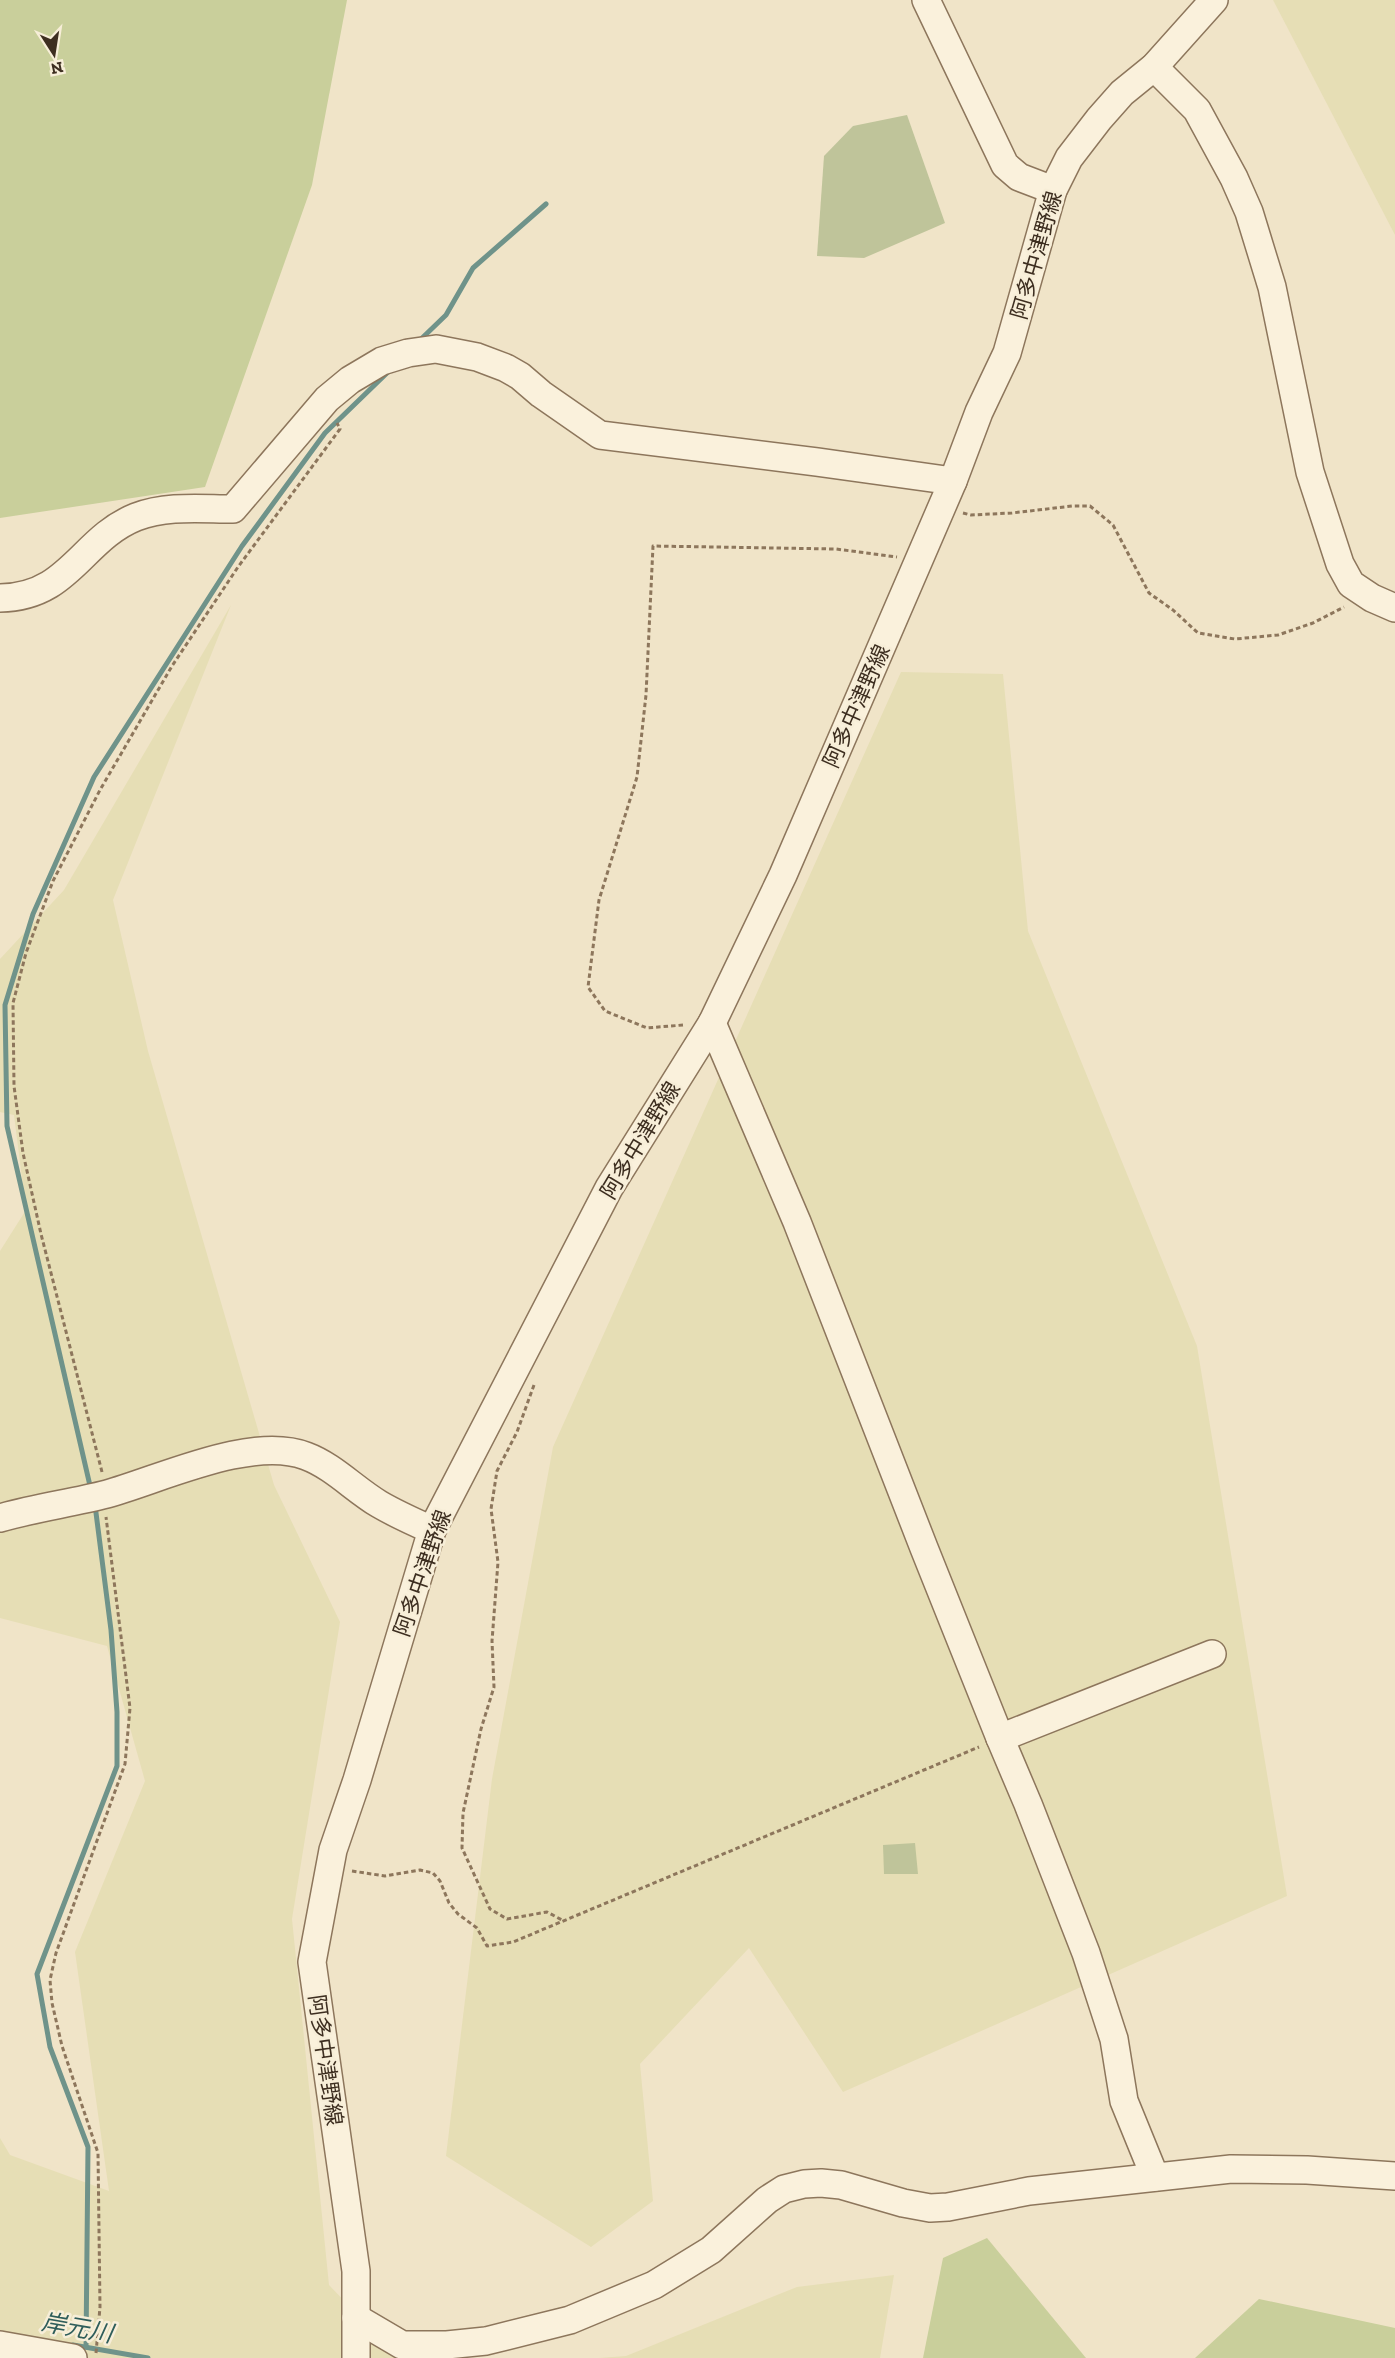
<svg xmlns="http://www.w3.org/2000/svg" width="1395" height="2358" font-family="'Zilla Slab','Noto Sans JP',serif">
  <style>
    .farmland { fill: #e6deb5 }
    .green { fill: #c9cf9b }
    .cemetery { fill: #bfc49a }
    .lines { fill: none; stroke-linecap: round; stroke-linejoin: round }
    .stream { stroke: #6f938a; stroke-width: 5 }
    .minor-casing { stroke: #8d765c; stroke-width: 30 }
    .path { stroke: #8d765c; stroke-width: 3; stroke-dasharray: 4.5 3; stroke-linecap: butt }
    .minor { stroke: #faf1dc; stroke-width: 27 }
    .labels { text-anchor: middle; stroke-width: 5; stroke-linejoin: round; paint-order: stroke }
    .street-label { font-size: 22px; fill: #3d2e20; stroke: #f7eed8 }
    .water-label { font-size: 24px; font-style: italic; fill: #2f5d5a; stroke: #f7eed8 }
  </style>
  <rect width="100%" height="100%" fill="#f0e4c8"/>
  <g class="farmland">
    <path d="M1273,0h122v235z"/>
    <path d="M231,605l-118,295 35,151 126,434 66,137 -48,297 37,366 70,73h-399v-220l10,17 99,36 -34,-239 70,-171 -38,-135 -107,-28v-367l26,-41 -12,-95 -14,-3v-153l64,-69z"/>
    <path d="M901,672l102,2 25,257 169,415 90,550 -444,196 -94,-144 -109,116 13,137 -62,46 -145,-91 46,-377 61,-332z"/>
    <path d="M894,2275l-14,83h-281l27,-2 171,-69z"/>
  </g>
  <g class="green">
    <path d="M0,0h347l-35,185 -107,302 -205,31z"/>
    <path d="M987,2238l99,120h-163l20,-100z"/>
    <path d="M1259,2299l136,29v30h-200z"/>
  </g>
  <g class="cemetery">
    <path d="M907,115l38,108 -81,35 -47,-2 7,-100 29,-30z"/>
    <path d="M915,1843l3,31h-34l-1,-29z"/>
  </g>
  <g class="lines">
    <g class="stream">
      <path d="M418,342l28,-27 27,-47 73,-64"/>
      <path d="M91,1490l-84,-364 -2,-121 28,-91 61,-137 148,-231 83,-113 63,-61"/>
      <path d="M73,2345l75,13"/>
      <path d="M86,2347l2,-200 -38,-100 -13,-73 80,-208v-54l-6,-82 -16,-125"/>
    </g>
    <defs>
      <g id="minor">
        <path d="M926,0l79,165 14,12 34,13"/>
        <path d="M1154,67l43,43 37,68 15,34 23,75 38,185 30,92 11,20 21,14 23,10"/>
        <path d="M0,598c70,-1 81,-59 136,-81 31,-12 65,-8 97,-8l94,-110 23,-19 32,-19 26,-8 28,-4 41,8 29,11 14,8 21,18 59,41 217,27 136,19"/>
        <path d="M712,1023l85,199 127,326 76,190 28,66 58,149 28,86 10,62 31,76"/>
        <path d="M0,1518c35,-10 72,-15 107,-24 54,-15 145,-59 199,-38 27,10 48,33 73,48 17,10 35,18 53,26"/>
        <path d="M1000,1738l212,-84"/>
        <path d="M356,2318l46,27h45l39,-4 84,-21 84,-35 57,-35 56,-50 17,-11 20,-5 17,-1 20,2 62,18 27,5 18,-1 81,-16 202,-22 76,1 88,6"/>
        <path d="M0,2345l73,13"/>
        <path d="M356,2358v-87l-44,-309 21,-112 24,-70 75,-250 177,-342 103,-165 71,-148 170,-394 26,-69 28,-59 46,-163 16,-32 30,-39 23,-26 32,-26 60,-67"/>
      </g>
    </defs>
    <use href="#minor" class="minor-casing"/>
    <g class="path">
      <path d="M963,513l8,2 41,-2 60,-7h18l23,19 36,68 24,17 25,23 37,6 43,-4 35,-12 31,-16"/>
      <path d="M683,1025l-36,3 -42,-17 -17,-24 11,-87 38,-123 9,-82 7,-149 183,3 61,8"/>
      <path d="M534,1385l-17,47 -20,39 -6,38 7,53 -6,79 2,46 -13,42 -18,84 -1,35 28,61 17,10 40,-7 17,9"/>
      <path d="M102,1472l-61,-238 -18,-81 -9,-67 -1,-83 13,-50 27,-72 47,-91 72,-124 66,-99 102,-138 -3,-6"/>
      <path d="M352,1871l33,5 35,-6 13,3 7,8 9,22 9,11 19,14 10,18 26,-4 466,-195"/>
      <path d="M96,2353l4,-46 -2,-154 -36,-107 -10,-43 -2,-23 6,-27 69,-189 5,-56 -24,-191"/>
    </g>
    <use href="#minor" class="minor"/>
  </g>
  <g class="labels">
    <g class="street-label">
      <text transform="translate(1036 255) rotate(-74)" y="8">阿多中津野線</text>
      <text transform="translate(856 706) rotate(-66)" y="8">阿多中津野線</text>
      <text transform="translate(640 1140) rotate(-59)" y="8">阿多中津野線</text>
      <text transform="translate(422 1573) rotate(-71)" y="8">阿多中津野線</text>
      <text transform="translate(326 2060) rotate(82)" y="8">阿多中津野線</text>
    </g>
    <g class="water-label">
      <text transform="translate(77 2328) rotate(10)" y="8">岸元川</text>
    </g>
  </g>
  <g transform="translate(54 54) rotate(168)" stroke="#f7eed8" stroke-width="4.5" paint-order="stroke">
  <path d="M0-4.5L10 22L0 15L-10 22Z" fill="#3d2e20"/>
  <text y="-9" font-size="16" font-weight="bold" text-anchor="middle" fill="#3d2e20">N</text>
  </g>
</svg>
